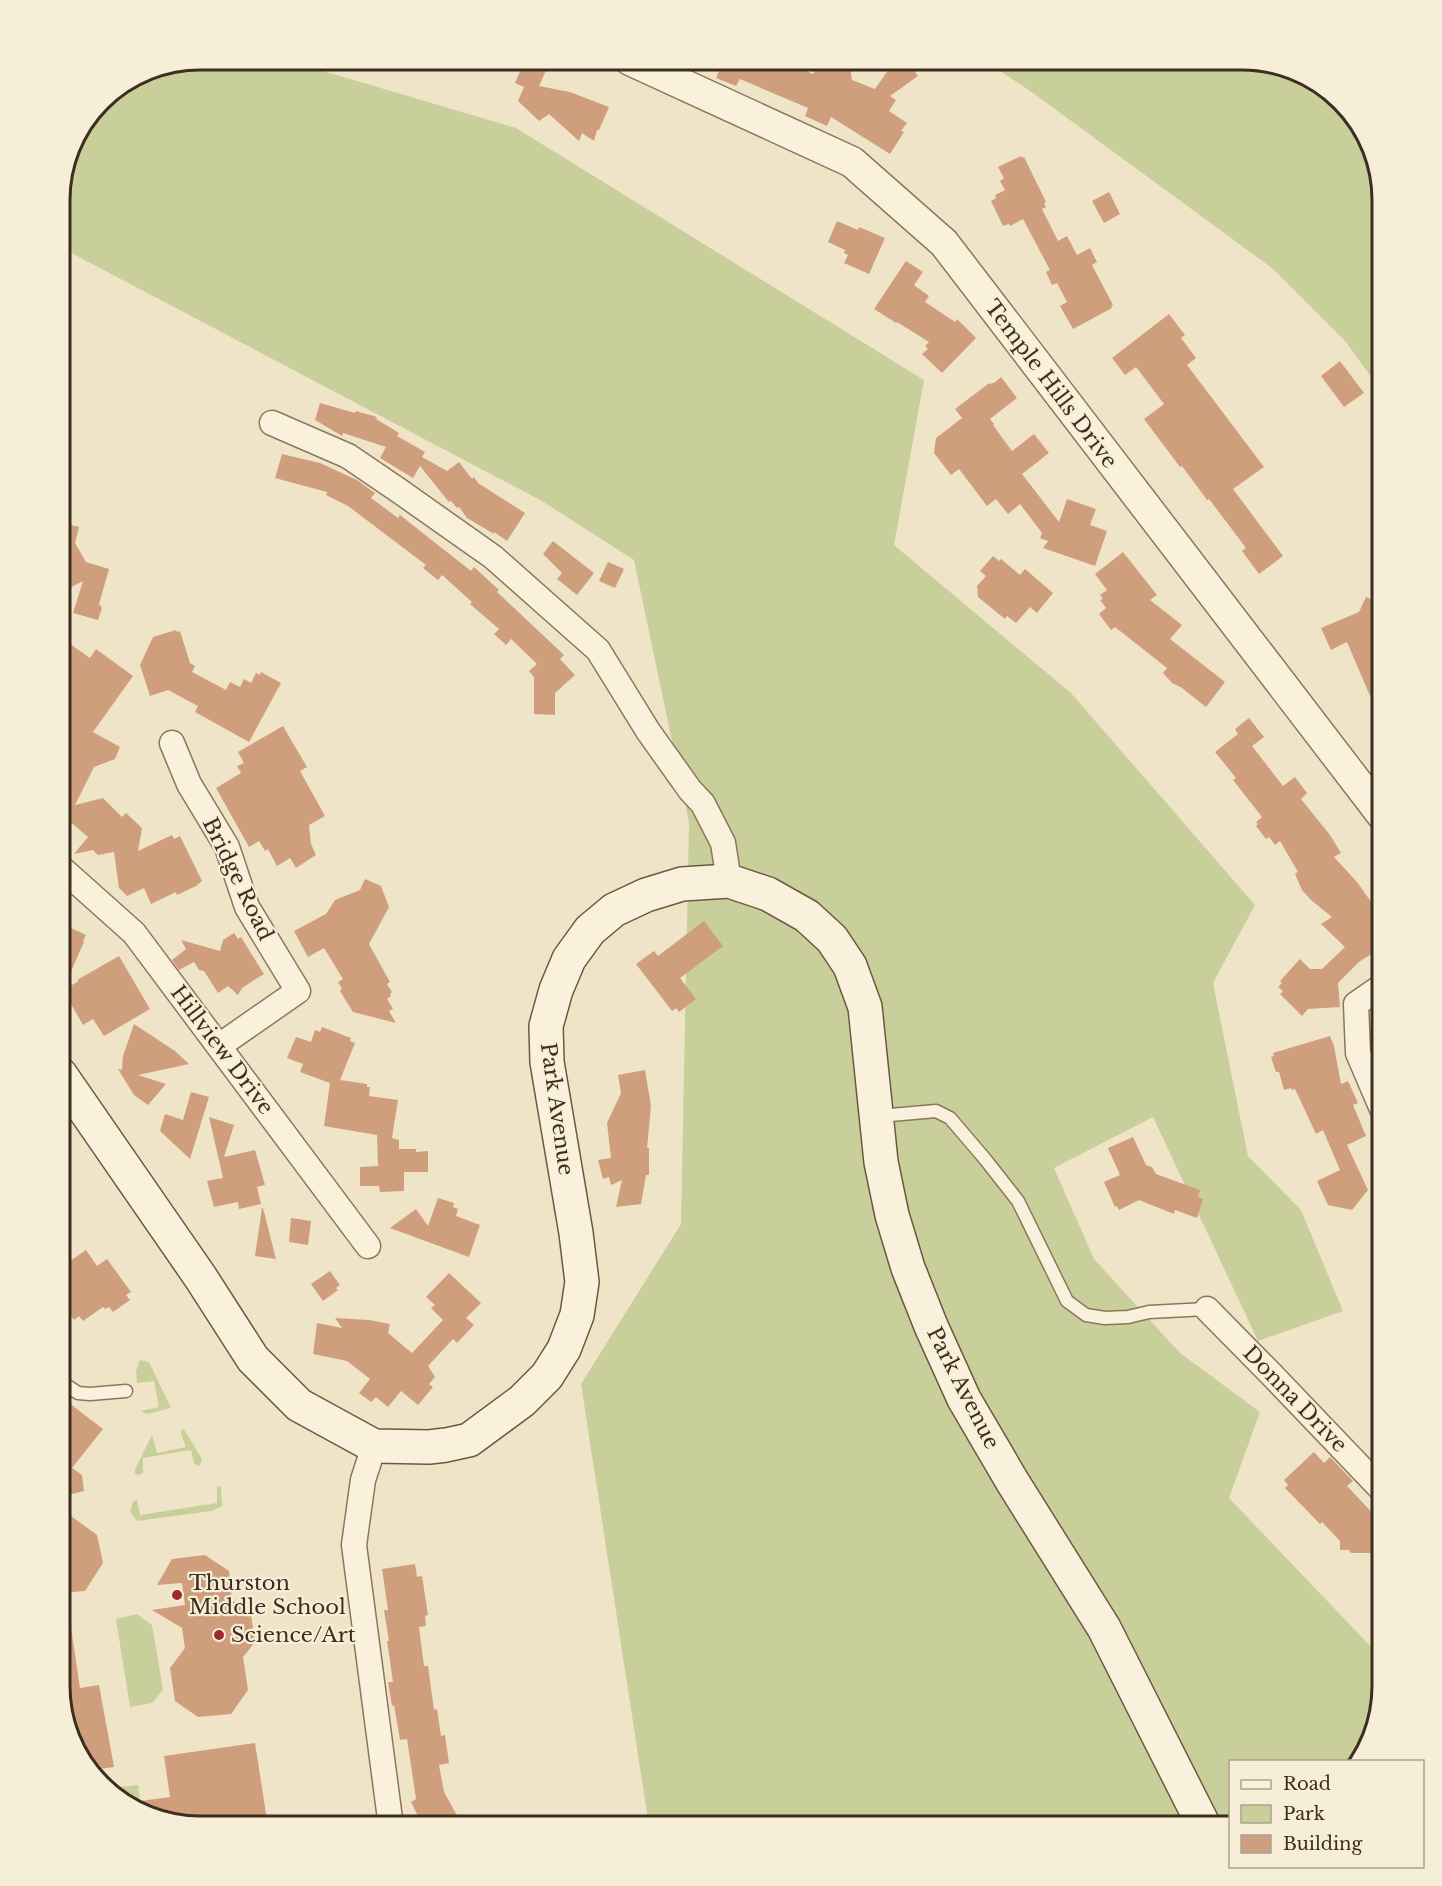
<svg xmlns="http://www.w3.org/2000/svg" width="1442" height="1886" font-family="'Libre Baskerville',serif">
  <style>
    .green { fill: #c9cf9b }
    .building { fill: #cf9f7d }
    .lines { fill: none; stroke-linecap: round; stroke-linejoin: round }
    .service-casing { stroke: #8d765c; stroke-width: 15 }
    .minor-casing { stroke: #8d765c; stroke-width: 27 }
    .tertiary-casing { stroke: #8d765c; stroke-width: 33 }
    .secondary-casing { stroke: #6f573f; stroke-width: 36 }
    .service { stroke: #faf1dc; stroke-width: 12 }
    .minor { stroke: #faf1dc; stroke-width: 24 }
    .tertiary { stroke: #faf1dc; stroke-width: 30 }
    .secondary { stroke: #faf1dc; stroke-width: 33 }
    .poi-dot { fill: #9e2a2b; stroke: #f7eed8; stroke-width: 2 }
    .labels { text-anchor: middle; stroke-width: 4.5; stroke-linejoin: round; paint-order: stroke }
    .street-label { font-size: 21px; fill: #3d2e20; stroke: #f7eed8 }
    .poi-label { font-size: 21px; fill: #3d2e20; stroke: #f7eed8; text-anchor: start }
    .rim { fill: none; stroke: #3d2e20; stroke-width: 3 }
  </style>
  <rect width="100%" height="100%" fill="#f0e4c8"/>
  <g class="green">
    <path d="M201,60h85l230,68 408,252 -30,165 177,148 184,212 -42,78 35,173 53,54 42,101 -85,30 -105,-224 -99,51 40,91 86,94 80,59 -31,86 148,155 5,9v24l-19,69 -5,6 -128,1v64h-581l-68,-442 100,-160 8,-402 -55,-262 -92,-59 -482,-254v-56l14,-52 34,-44 39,-24z"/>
    <path d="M984,60h266l61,19 47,44 24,78v191l-36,-50 -74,-74 -239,-175z"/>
    <path d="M140,1360l9,2 22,46 -24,6 -6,-3 18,-4 -5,-26 -17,2 -1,-12z"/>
    <path d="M184,1429l18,30 -2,6 -3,1 -3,-3 -3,-13 -48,8v15l-4,2 -4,-1v-5l17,-34 5,18 29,-6 -5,-13v-3z"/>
    <path d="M221,1486l1,20 -10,5 -75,10 -7,-9 3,-11 4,-1 3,15 77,-12v-16z"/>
    <path d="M137,1614l15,11 11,65 -11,13 -22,4 -14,-88z"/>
    <path d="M138,1785l2,16 -14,2 -16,-15z"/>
  </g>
  <g class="building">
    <path d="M525,60h10l13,6 -9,20 31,6 39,15 -10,23h-2l-3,11 -12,-8 -3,8 -30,-27 -10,7 -21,-20 6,-14 -9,-4z"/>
    <path d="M724,60h57l32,14 7,-14h29l3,20 23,9 14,-20 -6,-9h23l12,16 -28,20 6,4 -7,11 18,12 -6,8 3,1 -14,22 -59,-37 -4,9 -22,-10 3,-8 -68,-29 -4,7 -20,-8z"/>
    <path d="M1021,156l1,2 2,-1 22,45 -2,1 2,4 -4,2 16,32 9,-5 10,19 13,-7 7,14 -5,3 21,40 -2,1 1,2 -39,21 -13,-23 7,-4 -10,-19 -5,2 -6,-13 4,-2 -27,-51 -13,7 -1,-2 -6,2 -12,-25 5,-3 -1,-3 10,-5 -5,-9 4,-3 -6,-11z"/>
    <path d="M1109,192l11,22 -16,9 -12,-22z"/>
    <path d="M837,221l21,9 1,-3 26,11 -16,36 -25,-11 4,-8 -4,-2 1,-3 -17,-8z"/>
    <path d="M906,261l17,11 -9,13 15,11 -4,6 30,20 2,-3 19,19 -34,35 -20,-19 6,-5 -3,-3 4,-4 -32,-20 -1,1 -22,-14z"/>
    <path d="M1169,314l16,21 -4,3 15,20 -9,7 77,102 -31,22 50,67 -24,18 -17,-23 4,-3 -37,-49 -2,1 -25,-34 -2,1 -36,-48 20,-15 -28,-37 -11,8 -13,-17z"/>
    <path d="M1340,361l24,32 -20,14 -23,-31z"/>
    <path d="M1001,377l16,21 -27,21 4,5 -1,1 19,26 22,-17 15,19 -27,21 37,48 8,-23 29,10 -6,16 17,6 -12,35 -52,-18 5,-7 -8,-3 2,-5 -22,-29 -12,10 -12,-15 -9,7 -28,-37 -8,6 -17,-22 2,-15 26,-20 -7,-9 33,-25 6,-1z"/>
    <path d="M320,403l35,10 1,-2 21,6 -1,2 23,14 -2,3 28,16 -3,5 25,14 12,-9 13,17 2,-2 4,6 47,30 -18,28 -13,-9v2l-27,-16 -8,-11 -2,1 -6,-7 -2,1 -29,-36 -7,12 -33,-20 6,-11 -43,-14 -1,3 -27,-16z"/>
    <path d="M282,454l38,9 37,17 18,13 -4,5 27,20 2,-3 71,56 3,-4 25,23 -2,2 67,63 -4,4 15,16 -20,18v22l-21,-1v-37l-5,-6 8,-7 -26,-25 -5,6 -12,-11 5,-5 -29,-25 2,-2 -30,-27 -4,5 -15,-12 3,-3 -78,-59 -22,-11 1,-3 -52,-14z"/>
    <path d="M60,517l4,6 15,4 -4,16 11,19 23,7 -10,35 3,4 -4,12 -25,-7 10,-32 -23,12z"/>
    <path d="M553,541l41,32 -17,22 -20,-16 5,-6 -19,-19z"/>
    <path d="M1123,552l34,43 -7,5 32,25 -12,14 55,43 -19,25 -24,-19 -10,-5 -9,-10 4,-5 -52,-41 -4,3 -12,-16 7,-6 -6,-8 3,-1 -3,-4 7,-5 -12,-16z"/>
    <path d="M993,556l6,5 2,-2 19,16 5,-6 28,24 -16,20 -7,-6 -14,16 -9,-7 -2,3 -27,-22 -1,-11 9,-10 -6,-5z"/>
    <path d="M608,562l16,7 -9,19 -16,-7z"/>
    <path d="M1366,597l16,7v5l-5,11 5,11v93l-35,-82 -16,8 -10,-22 38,-16z"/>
    <path d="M176,630l1,2 3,-1 10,32 5,3 -3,6 34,18 4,-8 10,5 4,-8 7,4 5,-10 4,2 1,-3 20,11 -32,59 -54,-30 3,-6 -30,-16 -18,6 -10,-31 13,-28z"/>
    <path d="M60,637l30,21 6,-9 37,27 -40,56 27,15 -5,12 -21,8 -19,38 28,-7 19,19 4,-4 16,15 -4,23 34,-16 2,4 6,-3 22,45 -6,5 -19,9 -1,-3 -25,12 -7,-16 -17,8 -8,-8 -5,-36 -16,3 -5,-5 -19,4 14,-17 -20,-17 -8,15v-105l3,-6 -3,-7z"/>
    <path d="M1249,718l15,19 -12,9 31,40 12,-9 12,16 -6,6 29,36 11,18 -7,4 23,25 25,35v30l-23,15 -21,21 2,24 -32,2 -6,7 -22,-22 3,-3 -5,-4 4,-4 -2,-2 20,-22 10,10h12l23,-22 -24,-23 11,-7 -21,-17 -9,-10 -7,-16 3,-2 -18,-31 -5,4 -6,-8 -3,2 -10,-13 2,-2 -2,-2 6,-5 -29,-37 3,-2 -21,-26 23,-18 -3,-5z"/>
    <path d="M283,726l24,41 -7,4 25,45 -16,9 2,19 5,11 -20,13 -6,-10 -13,8 -9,-17 -3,2 -6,-10 -10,6 -33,-59 25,-15 -4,-7 7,-3 -6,-11z"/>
    <path d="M365,879l16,7 8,21 -20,37 21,38 -3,2 5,8 -2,2 1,2 -4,3 6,10 -4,2 7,12 -43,-11 -13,-21 2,-2 -4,-7 5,-3 -19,-31 -16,9 -14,-26 32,-17 9,-14 25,-10z"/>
    <path d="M704,921l19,25 -43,32 16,21 -17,13 -3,-4 -4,3 -36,-47 18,-13 4,5z"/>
    <path d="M60,923l26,12 -3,6 1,1 -24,54z"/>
    <path d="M234,933l4,6 3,-2 23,37 -22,14 -4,7 -10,-9 -10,7 -14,-22 -5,-1 -5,-8 -15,8 -7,-10 14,-11 -5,-9 39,11 3,-11z"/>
    <path d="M119,956l31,53 -46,27 -11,-17 -10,6 -20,-35 16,-9 -2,-1z"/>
    <path d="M134,1024l41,27 14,13 -51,11 28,9 -18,21 -14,-10 -16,-26 4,1 1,-14z"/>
    <path d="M322,1027l29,11 -1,3 5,2 -15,37 27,4v3h3l-1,9 29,4 -6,38 7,2v9h17v3l12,-1v21h-24v19l-24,1 -1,-6h-19v-19l18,-1 -1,-31 -53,-9 6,-43 -30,-11 3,-8 -16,-6 9,-21 15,5 4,-12 5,2z"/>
    <path d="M1330,1036l4,10 7,38 7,-3 10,22 -5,2 13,31 -19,9 21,45 -16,20 -24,-5 -11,-24 23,-11 -17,-40 -7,4 -21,-45 -3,1 -1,-2 -7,2 -5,-18h-3l-5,-15 3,-1 -1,-3z"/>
    <path d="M645,1070l6,36 -4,42h2v27h-3l-5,29 -25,3 6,-27 -11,5 -2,-8 -6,2 -5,-19 13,-2 -4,-35 14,-30 -3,-18z"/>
    <path d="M191,1092l18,5 -19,62 -30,-28 5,-17 18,6z"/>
    <path d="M209,1117l25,8 -10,32 31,-7 10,35 -8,2 4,17 -22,5 -1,-7 -24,5 -7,-26 16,-3z"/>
    <path d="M1133,1137l13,28 6,2 4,7 44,16 -2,7 5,2 -6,19 -22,-8 -1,4 -35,-14 -20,10 -2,-4 -2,1 -11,-25 16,-7 -12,-27z"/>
    <path d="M438,1198l16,5 -1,4 5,2 -2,7 24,9 -11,32 -79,-29 26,-19 12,17z"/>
    <path d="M262,1208h1l13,51 -21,-3z"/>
    <path d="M291,1218l20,3 -3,24 -19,-3z"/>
    <path d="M86,1250l11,16 10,-7 24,33 -5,3 4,5 -17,12 -4,-5 -4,2 -2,-2 -20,14 -4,-5 -5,4 -14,-20v-32z"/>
    <path d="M330,1271l10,14 -4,3 2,2 -15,11 -12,-17z"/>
    <path d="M449,1273l32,30 -15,15 8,7 -17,18 -4,-4 -25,27 7,11 -6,7 4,3 -15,18 -17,-14 -13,16 -12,-10 -5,5 -12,-9 11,-14 -23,-18 -34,-7 4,-31 25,5 -7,-10 34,2 21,4 -2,9 24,20 31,-33 -12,-12 4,-3 -9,-8z"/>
    <path d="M60,1396l43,33 -31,39 10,7 2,16 -24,6z"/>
    <path d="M1314,1452l10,11 6,-6 23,24 -6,5 35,37v11l-7,7v12h-24l-2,-3h-9v-9l-18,-19 -2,2 -35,-36 3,-3 -4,-5z"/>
    <path d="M60,1508l37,27 6,28 -18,28 -25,2z"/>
    <path d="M205,1555l24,16 3,29 19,15 4,27 -12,15 5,33 -17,24 -33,3 -23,-16 -5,-33 15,-20 -3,-20 -30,-18 33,-5 -3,-22 -25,2 15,-26z"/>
    <path d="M415,1564l2,13 5,-1 6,39 -3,1 1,10 -7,1 5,39h4l6,44 3,-1 4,27 4,-1 4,28 -10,2 5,27 19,34h-40l-12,-24 5,-3 -9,-60 -7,1 -6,-35 -2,1 -4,-24h5l-6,-41h2l-5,-31h4l-6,-41z"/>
    <path d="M60,1621h10l10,67 19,-3 15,82 -23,3 -7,-7 -24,-78z"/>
    <path d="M255,1743l13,83h-68l-69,-19 -5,-4 44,-6 -6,-41z"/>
  </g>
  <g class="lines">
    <defs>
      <g id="service">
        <path d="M879,1116l57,-5 14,7 35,41 33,42 49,100 19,14 19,3 23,-1 21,-5 58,-3"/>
        <path d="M60,1381l18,12 12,1 36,-3"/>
      </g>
      <g id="minor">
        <path d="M272,423l76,33 50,34 95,67 105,93 50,81 42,59 13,14 20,39 6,38"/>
        <path d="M172,743l17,41 38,63 20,60 51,84 -79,55"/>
        <path d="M60,867l74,66 234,313"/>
        <path d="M1382,1109l-24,-56 -2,-49 26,-18"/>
        <path d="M1207,1309l65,66 110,115"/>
        <path d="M374,1446l-11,34 -9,65 36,274 3,7"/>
      </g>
      <path id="tertiary" d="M630,60l222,102 92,81 438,572"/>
      <path id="secondary" d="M60,1074l141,204 52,81 46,46 75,41 55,1 17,-2 23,-5 53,-39 25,-25 17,-27 13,-34 5,-33 -6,-49 -29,-171 -1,-36 10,-36 13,-31 21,-29 24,-20 32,-15 36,-11 47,-3 39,13 39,22 25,23 18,27 15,41 16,155 11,53 16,53 23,58 33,73 48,82 92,147 100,198"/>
    </defs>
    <use href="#service" class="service-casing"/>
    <use href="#minor" class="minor-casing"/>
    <use href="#tertiary" class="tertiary-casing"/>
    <use href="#secondary" class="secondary-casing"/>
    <use href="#service" class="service"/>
    <use href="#minor" class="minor"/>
    <use href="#tertiary" class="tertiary"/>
    <use href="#secondary" class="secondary"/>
  </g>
  <g class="poi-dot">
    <circle cx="177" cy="1595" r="6"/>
    <circle cx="219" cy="1635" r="6"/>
  </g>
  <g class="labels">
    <g class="street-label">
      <text transform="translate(1051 384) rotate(53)" y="7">Temple Hills Drive</text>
      <text transform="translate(238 879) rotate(64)" y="7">Bridge Road</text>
      <text transform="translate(222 1050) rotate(53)" y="7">Hillview Drive</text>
      <text transform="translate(557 1109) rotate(82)" y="7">Park Avenue</text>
      <text transform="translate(963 1388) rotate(63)" y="7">Park Avenue</text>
      <text transform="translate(1295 1399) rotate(46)" y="7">Donna Drive</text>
    </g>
    <g class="poi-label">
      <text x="189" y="1590">Thurston<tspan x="189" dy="24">Middle School</tspan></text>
      <text x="231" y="1642">Science/Art</text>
    </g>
  </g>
  <path d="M0 0H1442V1886H0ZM200 70H1242A130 130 0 0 1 1372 200V1686A130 130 0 0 1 1242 1816H200A130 130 0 0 1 70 1686V200A130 130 0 0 1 200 70Z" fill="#f7eed8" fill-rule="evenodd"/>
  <path class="rim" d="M200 70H1242A130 130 0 0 1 1372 200V1686A130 130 0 0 1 1242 1816H200A130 130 0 0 1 70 1686V200A130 130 0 0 1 200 70Z"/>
  <rect x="1229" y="1760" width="195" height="108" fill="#f7eed8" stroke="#ada18e" stroke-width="1.5"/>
  <rect x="1241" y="1780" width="30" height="9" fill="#faf1dc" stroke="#ada18e" stroke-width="1.5"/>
  <text x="1283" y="1790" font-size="18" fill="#3d2e20">Road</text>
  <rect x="1241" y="1805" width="30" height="18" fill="#c9cf9b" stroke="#ada18e" stroke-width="1.5"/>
  <text x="1283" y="1820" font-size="18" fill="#3d2e20">Park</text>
  <rect x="1241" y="1835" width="30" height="18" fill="#cf9f7d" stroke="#ada18e" stroke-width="1.5"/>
  <text x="1283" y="1850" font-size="18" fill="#3d2e20">Building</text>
</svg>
